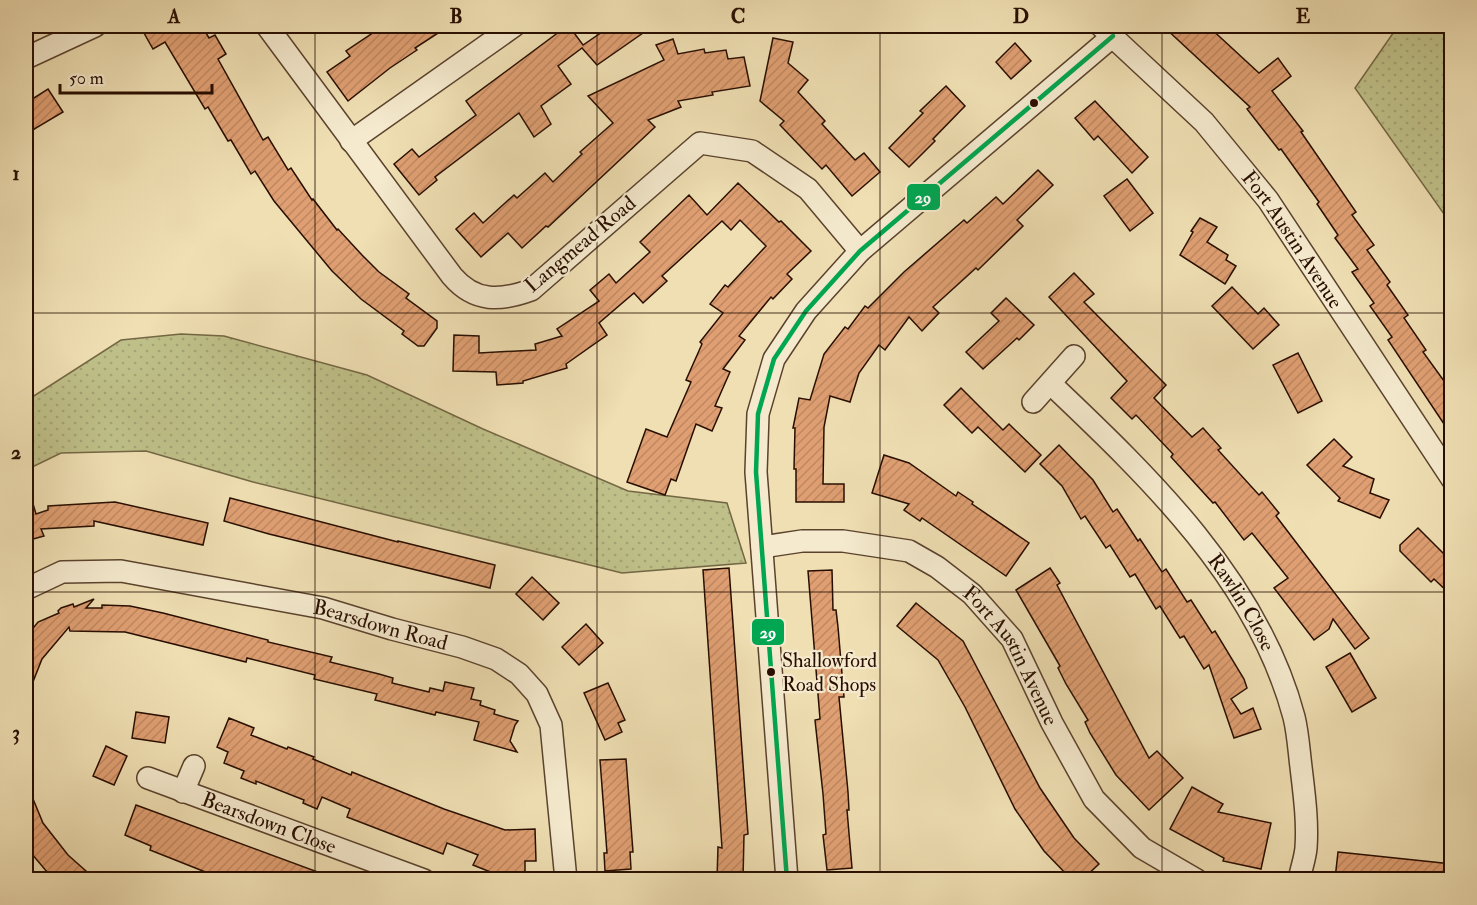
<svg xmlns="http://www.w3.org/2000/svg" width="1477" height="905" font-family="'IM FELL Double Pica',serif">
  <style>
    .park { fill: url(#park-dots); stroke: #746744; stroke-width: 1.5 }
    .building { fill: url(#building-hatch); stroke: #280e00; stroke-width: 1.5 }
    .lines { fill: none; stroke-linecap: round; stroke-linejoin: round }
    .minor-casing { stroke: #5a422d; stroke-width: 24 }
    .minor { stroke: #f5eace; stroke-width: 21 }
    .bus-1-casing { stroke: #f5eace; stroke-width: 9 }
    .bus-1 { stroke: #00a651; stroke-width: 4.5 }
    .grid { fill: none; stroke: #280e00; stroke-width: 1.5; stroke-opacity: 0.55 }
    .bus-dot { fill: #280e00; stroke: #f5eace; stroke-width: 2 }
    .labels { text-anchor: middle; stroke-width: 4.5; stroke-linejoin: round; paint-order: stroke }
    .bus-label { font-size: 20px; fill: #280e00; stroke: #f5eace; text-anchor: start }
    .street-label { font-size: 21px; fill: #280e00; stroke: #f5eace }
    .line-badge { stroke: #f5eace; stroke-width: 2 }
    .badge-label { font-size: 16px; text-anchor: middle; font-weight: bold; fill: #fff }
    .neatline { fill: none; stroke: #280e00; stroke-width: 2 }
    .grid-label { font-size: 20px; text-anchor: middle; font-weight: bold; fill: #280e00 }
  </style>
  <defs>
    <pattern id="park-dots" width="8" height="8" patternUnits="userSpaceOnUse" patternTransform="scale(1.5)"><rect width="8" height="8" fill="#bfc089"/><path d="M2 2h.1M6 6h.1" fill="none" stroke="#a4a474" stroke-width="1.8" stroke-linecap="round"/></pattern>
    <pattern id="building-hatch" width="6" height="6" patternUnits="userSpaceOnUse" patternTransform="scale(1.5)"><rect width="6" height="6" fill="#df9f72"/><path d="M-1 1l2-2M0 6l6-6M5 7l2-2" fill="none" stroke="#bf8861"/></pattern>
  </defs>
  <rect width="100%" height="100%" fill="#efdfb3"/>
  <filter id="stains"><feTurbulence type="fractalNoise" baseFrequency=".00333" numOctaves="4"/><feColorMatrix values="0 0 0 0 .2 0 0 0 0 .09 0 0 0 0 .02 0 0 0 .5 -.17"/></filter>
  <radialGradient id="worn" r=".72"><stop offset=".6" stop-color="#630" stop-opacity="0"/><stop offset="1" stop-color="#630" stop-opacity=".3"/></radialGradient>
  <g class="park">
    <path d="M1398,26h53v198l-96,-136z"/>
    <path d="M181,334l43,2 143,39 116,54 145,62 99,12 19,60 -124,10 -369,-91 -107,-31 -85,2 -35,17v-69l95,-61z"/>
  </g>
  <g class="building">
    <path d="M140,26h62l7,12 6,-3 11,19 -8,5 45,81 5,-3 20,33 3,-2 21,32 1,-1 24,31 1,-1 24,26 17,17 30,22 -3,4 31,23v7l-13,18h-6l-16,-12 2,-3 -43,-32 -29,-28 -58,-70 -19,-30 -4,3 -20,-34 -3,1 -20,-34 -3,2 -40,-67 -12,7z"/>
    <path d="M370,26h79l-34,22 2,2 -27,18 -42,33 -21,-29 23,-16 -4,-5 28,-19z"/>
    <path d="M567,26h2l14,19 28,-19h42l-56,39 -15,-17 -24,18 13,18 -30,22 10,18 -17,13 -15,-24 -84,64 2,3 -18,15 -25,-31 18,-15 7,8 57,-42 -10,-14z"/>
    <path d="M1163,26h45l51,47 19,-15 13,18 -19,15 31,40 -2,1 55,80 -4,3 22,30 -7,5 23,32 -3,3 21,30 -4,3 22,32 -3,2 29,40v44l-64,-96 4,-3 -22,-31 4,-3 -22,-31 6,-3 -23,-31 3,-3 -21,-31 2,-2 -38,-53 -2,1 -32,-41 3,-2z"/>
    <path d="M773,38l20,4 -5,21 20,17 -10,12 27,29 -3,3 33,36 9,-7 16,19 -28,24 -26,-31 -4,4 -42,-44 4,-4 -24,-20z"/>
    <path d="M673,39l5,15 26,-5 1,4 21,-3 2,9 16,-2 6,29 -38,6 1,3 -35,6 3,6 -33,13 7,7 -107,100 -2,-1 -24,22 -14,-15 -27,24 -25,-28 18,-16 9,10 31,-28 3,3 28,-25 8,9 29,-28 -2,-2 33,-29 -25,-27 76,-36 -8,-15z"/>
    <path d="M1015,43l16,18 -20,18 -15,-17z"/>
    <path d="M946,86l19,20 -32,33 2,2 -26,26 -20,-19 34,-35 -3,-2z"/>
    <path d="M48,89l15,23 -37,22v-31z"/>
    <path d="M1095,101l53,56 -16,16 -34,-37 -4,4 -19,-22z"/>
    <path d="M1038,170l15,15 -36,35 6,6 -45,44 -2,-2 -43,39 6,6 -17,18 -13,-14 -24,33 -6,-5 -20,28 -9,29 -20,-6 -6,31 -1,57h21v18h-48v-33h-2l1,-41h-2l6,-30 11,2 14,-46 21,-27 3,2 17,-23 3,2 36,-36 60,-52 3,3 29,-26 7,7z"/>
    <path d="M1127,179l26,34 -23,18 -26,-35z"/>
    <path d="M738,183l41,39 2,-1 30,30 -24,23 5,5 -19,20 -2,-2 -32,39 6,4 -22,29 7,3 -15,34 7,2 -10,23 -16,-7 -20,57 -5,-2 -6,16 -38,-13 19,-53 21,8 24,-55 -5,-2 16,-36 -2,-2 23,-29 -13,-9 15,-19 3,2 38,-41 -26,-26 -9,10 -9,-9 -60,55 5,5 -24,22 -9,-10 -35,30 8,12 -41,29 1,4 -44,13v2l-26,2 -1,-13 -43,-1 1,-36 25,1v17l57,-3 -1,-6 27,-8 -5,-7 42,-28 -9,-11 19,-16 7,9 34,-31 -10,-10 49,-47 18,20z"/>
    <path d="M1200,218l17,9 -10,15 21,13 -2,5 10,6 -11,18 -45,-29 13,-23 -2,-1z"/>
    <path d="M1074,273l20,21 -10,8 82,83 -12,13 38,39 11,-9 18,20 -3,2 41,45 3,-3 17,21 -3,3 93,122 -14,11 -22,-30 -4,10 -15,11 -40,-52 14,-10 -36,-45 -8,7 -29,-38 -2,1 -42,-46 2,-3 -37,-39 -4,4 -21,-21 16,-17 -78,-84z"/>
    <path d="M1232,287l26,27 6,-6 15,17 -26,24 -41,-43z"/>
    <path d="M1006,298l28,27 -15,15 -2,-2 -34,31 -17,-17 33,-31 -8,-8z"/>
    <path d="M1298,353l24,48 -24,12 -25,-48z"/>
    <path d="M961,388l42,42 6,-6 32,31 -16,17 -47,-45 -6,6 -28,-28z"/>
    <path d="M1334,439l18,18 -9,9 31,13 -4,14 19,7 -9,18 -42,-17 2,-3 -33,-33z"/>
    <path d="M1059,445l34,35 20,32 4,-3 21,32 2,-2 22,33 4,-3 21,33 4,-2 21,33 3,-2 29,48 3,9 -16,11 10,15 12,-6 8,21 -27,9 -25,-73 -5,4 -20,-33 -4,2 -20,-32 -4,3 -21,-35 -5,3 -20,-32 -4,3 -21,-32 -4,3 -19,-33 -22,-22z"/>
    <path d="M884,455l25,8 47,33 2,-4 15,10 -1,2 57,39 -23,33 -84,-58 -2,3 -16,-11 5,-6 -37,-11z"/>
    <path d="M29,490l7,24 12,-4v-4l67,-4 93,21 -5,22 -109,-24v5l-53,3 3,7 -18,5v-50z"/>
    <path d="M230,498l168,44v-1l97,24 -5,23 -221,-54 -45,-13z"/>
    <path d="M1418,528l34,34v34l-18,-17 -3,3 -31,-31v-6z"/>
    <path d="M729,568l19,266 -4,1 -1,44h-26l1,-32 4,1 -19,-278z"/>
    <path d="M1050,568l10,15 -3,2 92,173 8,-7 26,27 -34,32 -33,-35 -26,-42 -5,-11 3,-2 -22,-36 -8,-16 2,-2 -44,-76z"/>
    <path d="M832,570l1,40h3l2,17 6,70h-5l9,95 1,18h-2l5,58 -25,2 -4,-35 3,-1 -3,-40 -8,-74 5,-1 -12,-148z"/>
    <path d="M532,577l27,26 -16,17 -27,-26z"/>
    <path d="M94,599l-8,9h16v-3l28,1 33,7 105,27v2l64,15 -2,5 49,12 14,4 -1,5 37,9 1,-4 13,3 2,-9 29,6 -3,11 10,2 -1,4 15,5 -1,4 24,7 -3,4 -5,16 7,11 -43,-12 5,-18 -43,-10 -1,3 -60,-15 2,-6 -63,-15 1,-4 -68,-17 -1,4 -121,-30 -55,-1 -1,-4 -27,32 -15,38h-1v-60l12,-15 21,-9 -1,-2 3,-3 12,-4 1,3z"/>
    <path d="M916,603l47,38 77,147 34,50 25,26 -16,15h-12l-27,-28 -29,-42 -50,-102 -27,-47 -41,-34z"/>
    <path d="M586,624l17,19 -24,22 -17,-18z"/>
    <path d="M1350,653l26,45 -24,14 -26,-45z"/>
    <path d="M608,683l17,37 -7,3 4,9 -17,8 -21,-47z"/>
    <path d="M136,712l33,5 -4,26 -33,-5z"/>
    <path d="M229,718l25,10 -3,7 36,14 1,-2 26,10 -1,2 38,16 1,-3 92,37 61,21 30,-1 1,32h-11v13l-27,1 -25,-10 5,-10 -31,-12 -4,11 -96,-37 3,-8 -28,-12 -5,12 -14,-6 1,-3 -48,-19v3l-15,-6 3,-7 -20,-8 4,-11 -11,-5z"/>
    <path d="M106,746l21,10 -13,29 -21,-9z"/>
    <path d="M626,759l7,93h-3l1,17 -26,2 -1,-18h3l-7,-93z"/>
    <path d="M26,782l17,41 25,32 27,24h-42l-27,-32z"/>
    <path d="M1192,787l31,17 -5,8 53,11 -10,46 -38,-8 1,-3 -54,-29z"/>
    <path d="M136,805l198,73v1h-108l-13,-4 -63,-25 1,-4 -26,-11z"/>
    <path d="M1338,852l114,12v15h-117z"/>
  </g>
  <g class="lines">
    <defs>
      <g id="minor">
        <path d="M267,26l185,250c23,27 49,25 79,14l169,-147 52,8 56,38 52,62"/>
        <path id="s1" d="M1101,26l103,96 64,78 184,279"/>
        <path d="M26,58l69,-32"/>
        <path d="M351,141l163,-115"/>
        <path id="s2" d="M1051,384c99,94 207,197 243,333 4,16 5,34 7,50 3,26 7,54 5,81 -1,11 -5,21 -7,32"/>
        <path d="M1033,402l41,-46"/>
        <path id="s3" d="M762,547l40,-6h41l66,10 28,16 35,27 40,45 40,84 42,76 48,49 55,32"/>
        <path id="s4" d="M26,589l36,-17 59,-1 202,37 69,21 70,18 34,12 23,15 18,20 14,31 15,155"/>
        <path id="s5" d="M148,778l276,102"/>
        <path d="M183,792l11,-26"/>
        <path d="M787,880l-31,-408 2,-58 16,-55 32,-48 54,-60 253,-215"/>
      </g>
    </defs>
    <use href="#minor" class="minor-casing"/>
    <use href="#minor" class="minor"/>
    <defs>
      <path id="bus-1" d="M787,880l-31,-408 2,-58 16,-55 32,-48 54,-60 253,-215"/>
    </defs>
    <use href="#bus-1" class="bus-1-casing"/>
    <use href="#bus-1" class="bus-1"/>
  </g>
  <path class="grid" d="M315,26v854M597,26v854M880,26v854M1162,26v854M26,313h1426M26,592h1426"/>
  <g class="bus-dot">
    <circle cx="1034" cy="103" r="5"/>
    <circle cx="771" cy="672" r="5"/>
  </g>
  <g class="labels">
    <g class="bus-label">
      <text x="782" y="667">Shallowford<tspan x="782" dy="24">Road Shops</tspan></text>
    </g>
    <g class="street-label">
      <text dy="7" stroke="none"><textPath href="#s1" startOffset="288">Fort Austin Avenue</textPath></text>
      <text transform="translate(580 244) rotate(-40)" y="7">Langmead Road</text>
      <text dy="7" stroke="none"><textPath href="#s2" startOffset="291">Rawlin Close</textPath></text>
      <text dy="7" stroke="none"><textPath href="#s4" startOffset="364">Bearsdown Road</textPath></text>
      <text dy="7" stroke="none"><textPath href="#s3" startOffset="298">Fort Austin Avenue</textPath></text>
      <text dy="7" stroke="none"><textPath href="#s5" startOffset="129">Bearsdown Close</textPath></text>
    </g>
  </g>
  <g class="line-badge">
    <rect x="906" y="183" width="35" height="28" rx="6" fill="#00a651"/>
    <rect x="751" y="618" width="34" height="28" rx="6" fill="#00a651"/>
  </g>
  <g class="badge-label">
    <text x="923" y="203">29</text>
    <text x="768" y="638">29</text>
  </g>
  <rect width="1477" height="905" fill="none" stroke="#efdfb3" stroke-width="66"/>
  <path d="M60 84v9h152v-9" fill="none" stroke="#280e00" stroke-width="3"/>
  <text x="69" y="84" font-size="18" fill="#280e00" stroke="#f5eace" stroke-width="4.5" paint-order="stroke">50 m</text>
  <rect x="33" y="33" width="1411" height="839" class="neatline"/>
  <g class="grid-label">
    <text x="174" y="23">A</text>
    <text x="456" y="23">B</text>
    <text x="738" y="23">C</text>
    <text x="1021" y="23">D</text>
    <text x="1303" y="23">E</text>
    <text x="16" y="180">1</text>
    <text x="16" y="459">2</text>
    <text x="16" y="739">3</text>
  </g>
  <rect width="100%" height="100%" filter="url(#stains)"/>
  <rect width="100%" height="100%" fill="url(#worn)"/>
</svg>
